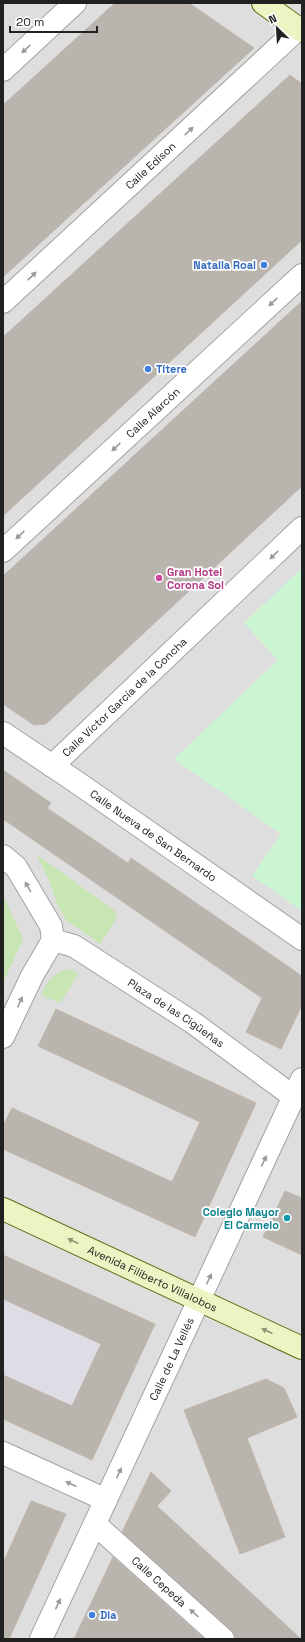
<svg xmlns="http://www.w3.org/2000/svg" width="305" height="1642" font-family="'Space Grotesk',sans-serif">
  <style>
    .residential { fill: #dfdede }
    .grass { fill: #c8e5b4 }
    .park { fill: #cbf5d2 }
    .plaza { fill: #dedde6 }
    .building { fill: #bab4ae; stroke: #c1b7ac }
    .lines { fill: none; stroke-linecap: round; stroke-linejoin: round }
    .minor-casing { stroke: #a2a2a2; stroke-width: 24 }
    .secondary-casing { stroke: #5d7010; stroke-width: 24 }
    .minor { stroke: #fff; stroke-width: 22 }
    .secondary { stroke: #edf4c3; stroke-width: 22 }
    .oneway { fill: #9b9b9b }
    .oneway2 { fill: #91957a }
    .shop-dot { fill: #3f7fe0; stroke: #fff; stroke-width: 1.5 }
    .hotel-dot { fill: #d1479c; stroke: #fff; stroke-width: 1.5 }
    .culture-dot { fill: #0f9aa8; stroke: #fff; stroke-width: 1.5 }
    .labels { text-anchor: middle; stroke-width: 3.5; stroke-linejoin: round; paint-order: stroke }
    .street-label { font-size: 11px; fill: #212121; stroke: #fff }
    .shop-label { font-size: 11px; font-weight: bold; fill: #366cbe; stroke: #fff; text-anchor: start }
    .hotel-label { font-size: 11px; font-weight: bold; fill: #b23c85; stroke: #fff; text-anchor: start }
    .culture-label { font-size: 11px; font-weight: bold; fill: #0d838f; stroke: #fff; text-anchor: end }
  </style>
  <rect width="100%" height="100%" fill="#f0eee9"/>
  <rect class="residential" x="3" y="3" width="299" height="1636"/>
  <g class="grass">
    <path d="M39,856l76,55 2,6 -17,27 -34,-24 -8,-14 -9,-26 -11,-22z"/>
    <path d="M4,897l19,42 -20,44v-84z"/>
    <path d="M65,969l9,2 5,2 -19,30 -19,-8c6,-13 10,-19 24,-26z"/>
  </g>
  <path class="park" d="M302,568v343l-50,-35 29,-42 -107,-75 104,-99 -34,-37z"/>
  <path class="plaza" d="M3,1299l98,45 -29,62 -69,-31z"/>
  <g class="building">
    <path d="M115,3h74l65,45 -251,229v-172z"/>
    <path d="M290,75l12,9v156l-299,276v-179z"/>
    <path d="M302,301v185l-256,238 -12,1 -31,-21v-128z"/>
    <path d="M3,770l48,33 -4,5 81,55 3,-5 171,118v29l-21,44 -35,-17 16,-34 -259,-179z"/>
    <path d="M56,1009l200,94 -61,134 -192,-88v-23l9,-18 160,74 28,-60 -162,-76z"/>
    <path d="M285,1191l17,7v57l-39,-18z"/>
    <path d="M3,1255l152,69 -63,136 -89,-41v-44l69,31 29,-62 -98,-45z"/>
    <path d="M266,1379l18,9 13,29 -50,21 38,99 -45,17 -56,-144z"/>
    <path d="M151,1472l20,19 -14,15 144,133h-66v-4l-4,-5 -109,-98z"/>
    <path d="M31,1501l35,13 -57,125h-6v-76z"/>
    <path d="M113,1557l91,82h-130z"/>
  </g>
  <g class="lines">
    <defs>
      <g id="minor">
        <path d="M3,70l72,-67"/>
        <path id="s1" d="M3,302l295,-273"/>
        <path id="s2" d="M3,551l299,-276"/>
        <path id="s3" d="M3,733l72,48 227,158"/>
        <path id="s4" d="M52,766l250,-238"/>
        <path d="M3,856l13,11 35,59 2,14 -21,36 -29,61"/>
        <path id="s5" d="M53,940l21,6 118,76 102,75"/>
        <path d="M3,1453l103,47"/>
        <path id="s6" d="M95,1524l128,115"/>
        <path id="s7" d="M41,1639l261,-560"/>
      </g>
      <g id="secondary">
        <path d="M263,3l39,28"/>
        <path id="s8" d="M3,1209l299,139"/>
      </g>
    </defs>
    <use href="#minor" class="minor-casing"/>
    <use href="#secondary" class="secondary-casing"/>
    <use href="#minor" class="minor"/>
    <use href="#secondary" class="secondary"/>
  </g>
  <defs><path id="oneway-solid" d="M-6-.8H1V-3.2L6.5 0L1 3.2V.8H-6Z"/></defs>
  <g class="oneway">
    <use href="#oneway-solid" transform="translate(26 49) rotate(137)"/>
    <use href="#oneway-solid" transform="translate(189 131) rotate(-43)"/>
    <use href="#oneway-solid" transform="translate(32 276) rotate(-43)"/>
    <use href="#oneway-solid" transform="translate(273 302) rotate(137)"/>
    <use href="#oneway-solid" transform="translate(116 447) rotate(137)"/>
    <use href="#oneway-solid" transform="translate(20 535) rotate(137)"/>
    <use href="#oneway-solid" transform="translate(274 555) rotate(136)"/>
    <use href="#oneway-solid" transform="translate(28 887) rotate(-120)"/>
    <use href="#oneway-solid" transform="translate(20 1002) rotate(-65)"/>
    <use href="#oneway-solid" transform="translate(264 1161) rotate(-65)"/>
    <use href="#oneway-solid" transform="translate(209 1279) rotate(-65)"/>
    <use href="#oneway-solid" transform="translate(119 1473) rotate(-65)"/>
    <use href="#oneway-solid" transform="translate(71 1484) rotate(-155)"/>
    <use href="#oneway-solid" transform="translate(58 1604) rotate(-65)"/>
    <use href="#oneway-solid" transform="translate(194 1613) rotate(-138)"/>
  </g>
  <g class="oneway2">
    <use href="#oneway-solid" transform="translate(73 1241) rotate(-155)"/>
    <use href="#oneway-solid" transform="translate(267 1331) rotate(-155)"/>
  </g>
  <g class="shop-dot">
    <circle cx="264" cy="265" r="4"/>
    <circle cx="148" cy="369" r="4"/>
    <circle cx="92" cy="1615" r="4"/>
  </g>
  <circle class="hotel-dot" cx="159" cy="578" r="4"/>
  <circle class="culture-dot" cx="287" cy="1218" r="4"/>
  <g class="labels">
    <g class="street-label">
      <text dy="4" stroke="none"><textPath href="#s1" startOffset="201">Calle Edison</textPath></text>
      <text dy="4" stroke="none"><textPath href="#s2" startOffset="204">Calle Alarcón</textPath></text>
      <text dy="4" stroke="none"><textPath href="#s4" startOffset="100">Calle Víctor García de la Concha</textPath></text>
      <text dy="4" stroke="none"><textPath href="#s3" startOffset="182">Calle Nueva de San Bernardo</textPath></text>
      <text dy="4" stroke="none"><textPath href="#s5" startOffset="144">Plaza de las Cigüeñas</textPath></text>
      <text dy="4" stroke="none"><textPath href="#s8" startOffset="165">Avenida Filiberto Villalobos</textPath></text>
      <text dy="4" stroke="none"><textPath href="#s7" startOffset="309">Calle de La Vellés</textPath></text>
      <text dy="4" stroke="none"><textPath href="#s6" startOffset="86">Calle Cepeda</textPath></text>
    </g>
    <g class="shop-label">
      <text x="256" y="269" text-anchor="end">Natalia Roal</text>
      <text x="156" y="373">Títere</text>
      <text x="100" y="1619">Dia</text>
    </g>
    <g class="hotel-label">
      <text x="167" y="576">Gran Hotel<tspan x="167" dy="13">Corona Sol</tspan></text>
    </g>
    <g class="culture-label">
      <text x="279" y="1216">Colegio Mayor<tspan x="279" dy="13">El Carmelo</tspan></text>
    </g>
  </g>
  <rect width="305" height="1642" fill="none" stroke="#212121" stroke-width="8"/>
  <g transform="translate(277 28) rotate(335)" stroke="#ffffff" stroke-width="3" paint-order="stroke">
  <path d="M0-3L7 15L0 10L-7 15Z" fill="#212121"/>
  <text y="-6" font-size="11" font-weight="bold" text-anchor="middle" fill="#212121">N</text>
  </g>
  <path d="M10 26v6h87v-6" fill="none" stroke="#212121" stroke-width="2"/>
  <text x="16" y="26" font-size="12" fill="#212121" stroke="#ffffff" stroke-width="3" paint-order="stroke">20 m</text>
</svg>
